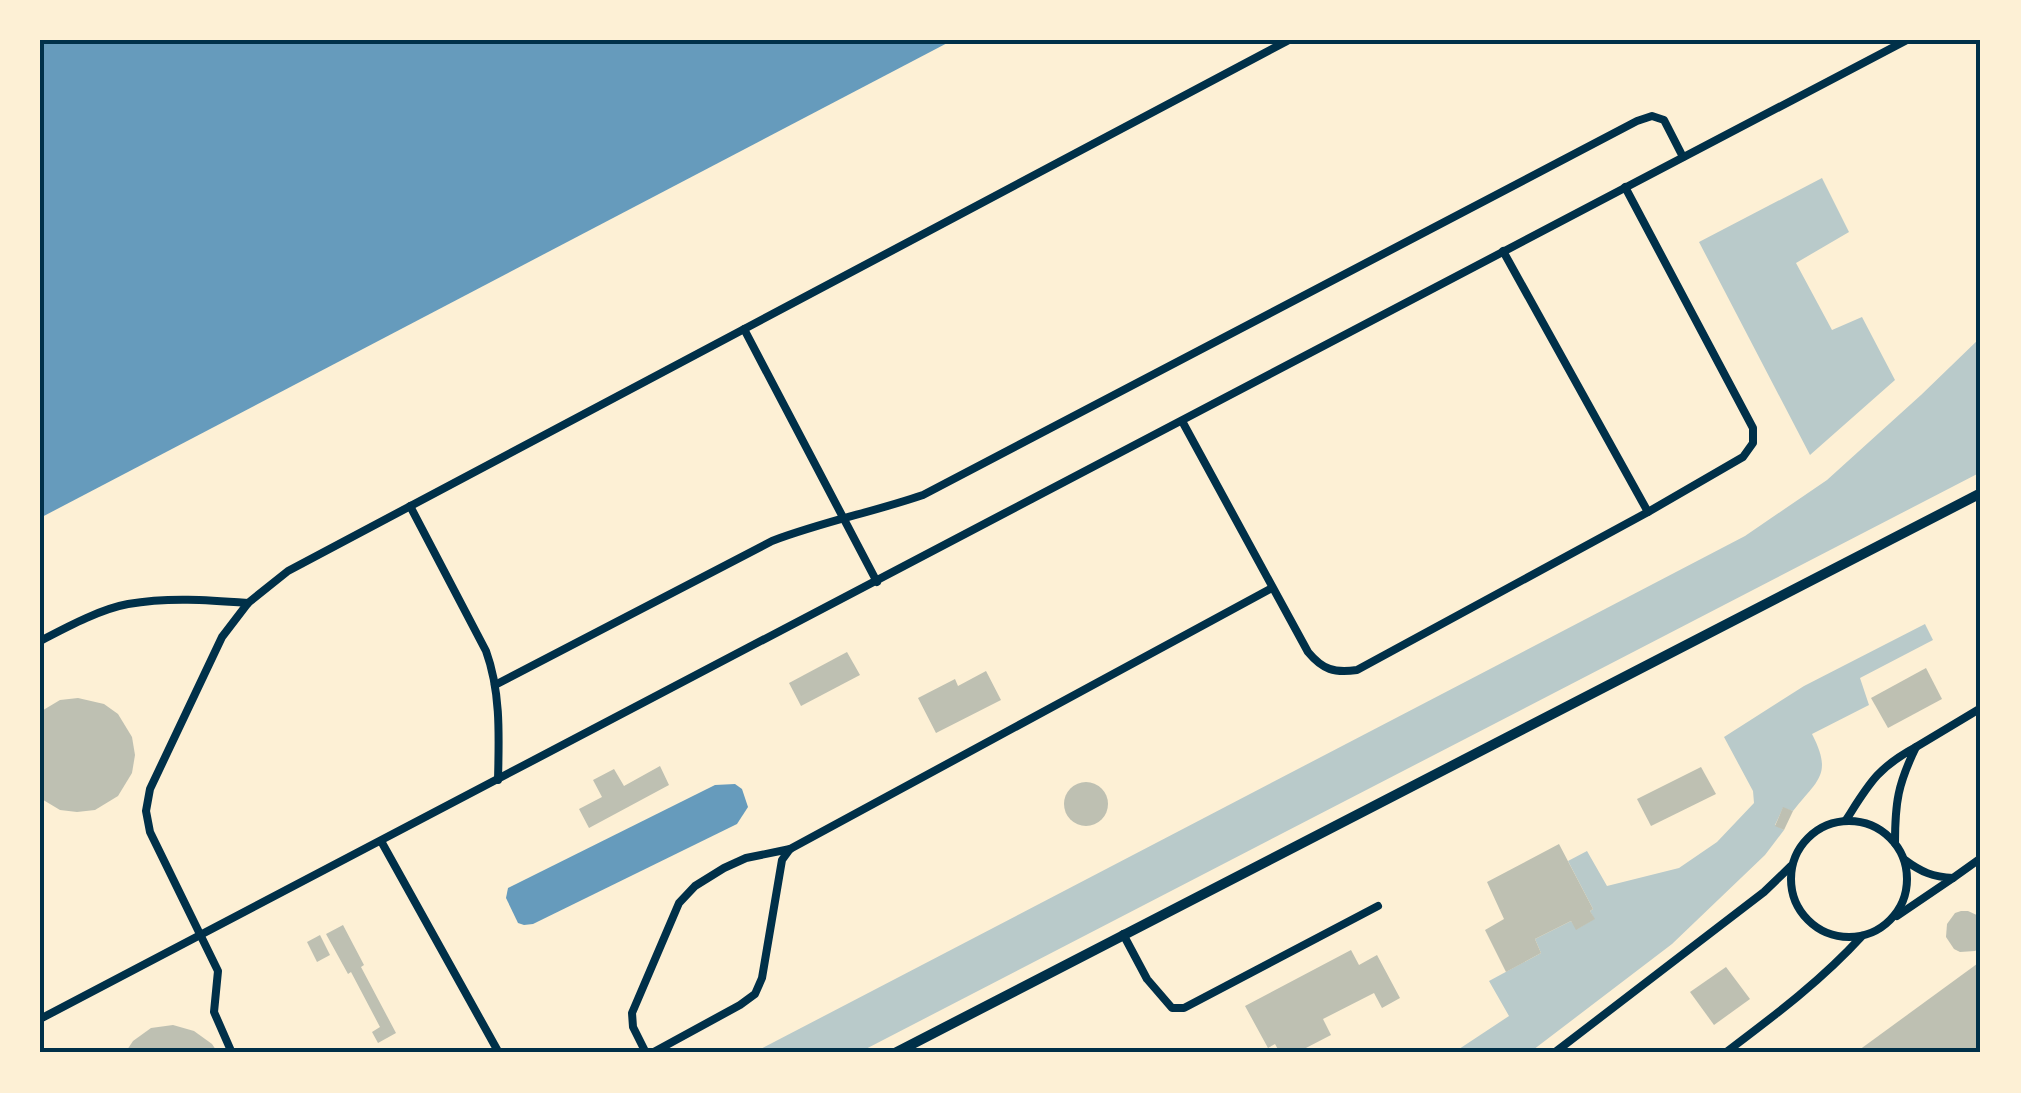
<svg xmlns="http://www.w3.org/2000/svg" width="2021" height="1093" font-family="Jost,sans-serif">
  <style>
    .green { fill: #b9caca }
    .water { fill: #669bbc }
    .building { fill: #bec0b2 }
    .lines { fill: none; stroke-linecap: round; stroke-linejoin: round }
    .service { stroke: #003049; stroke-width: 8 }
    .minor { stroke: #003049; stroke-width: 10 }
    .neatline { fill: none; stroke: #003049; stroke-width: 4 }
  </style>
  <rect width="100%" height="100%" fill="#fdf0d5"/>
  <g class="green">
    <path d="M1822,178l27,54 -53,31 36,67 30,-13 33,63 -85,75 -111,-213z"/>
    <path d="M1981,337v135l-1123,581h-105l992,-517 82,-56 94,-85z"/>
    <path d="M1925,624l8,16 -73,38 9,27 -57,29c21,41 6,45 -19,77l-10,-3 -8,17 9,5 -19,25 -93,89 -143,109h-76l56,-37 -20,-35 52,-28 -6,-14 36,-18 6,8 17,-10 -4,-8 3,-2 -25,-48 19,-10 20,35 72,-18 38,-26 37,-39 -1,-12 -29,-54 80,-51z"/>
  </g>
  <g class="water">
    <path d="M40,40h913l-913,478z"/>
    <path d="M735,784l7,5 6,18 -11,17 -204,100 -9,1 -6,-2 -12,-25 2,-10 207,-103z"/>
  </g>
  <g class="building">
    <path d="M847,652l13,23 -59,31 -12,-23z"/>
    <path d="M1926,668l16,31 -54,29 -17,-30z"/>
    <path d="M986,671l15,29 -65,33 -18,-35 37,-19 3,7z"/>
    <path d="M78,698l26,6 14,10 14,23 3,18 -3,18 -14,23 -23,14 -18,2 -17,-2 -20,-12v-86l20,-12z"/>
    <path d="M660,766l9,19 -80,43 -10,-19 23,-12 -9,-17 21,-11 10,17z"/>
    <path d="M1701,767l15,27 -65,32 -14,-27z"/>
    <circle cx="1086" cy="804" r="22"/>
    <path d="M1783,807l10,4 -9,19 -9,-4z"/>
    <path d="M1559,844l34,65 -3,2 5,8 -19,11 -5,-9 -36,18 6,14 -35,19 -21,-42 19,-11 -17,-37z"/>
    <path d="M1961,911h7l13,6v30l-6,4 -15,1 -6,-3 -8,-12 1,-13 8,-11z"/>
    <path d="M343,925l21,40 -3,2 35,66 -18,10 -6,-11 8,-5 -29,-55 -3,2 -22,-40z"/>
    <path d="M320,935l10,20 -13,7 -10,-20z"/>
    <path d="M1351,950l8,15 18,-10 23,43 -18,10 -8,-15 -51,26 8,16 -27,14 2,4h-26l-5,-9 -7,4 -23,-42z"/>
    <path d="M1981,961v92h-126z"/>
    <path d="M1726,967l24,32 -36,26 -24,-33z"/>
    <path d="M173,1025l21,6 18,13 6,9h-93l8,-12 18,-13z"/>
  </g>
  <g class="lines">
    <g class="service">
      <path d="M1625,187l128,241v15l-10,14 -95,55"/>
      <path d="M744,329l133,253"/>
      <path d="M1182,421l126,231c15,18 26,21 49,18l291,-158 -145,-261"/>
      <path d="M410,506l76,145c15,41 13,86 12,129"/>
      <path d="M40,641c25,-13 60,-32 88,-37 40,-7 80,-4 120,-1"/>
      <path d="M495,685l277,-144c50,-19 101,-29 151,-46l714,-374 15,-5 12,4 19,37"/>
      <path d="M1916,747l65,-39"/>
      <path d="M1846,820c23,-36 31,-52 70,-73 -18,37 -21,55 -21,96"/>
      <circle cx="1849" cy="879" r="58"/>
      <path d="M381,841l118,212"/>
      <path d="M1953,878l28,-20"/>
      <path d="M1897,916l56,-38c-20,-1 -32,-6 -48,-18"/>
      <path d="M1123,934l24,45 25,29h12l194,-102"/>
      <path d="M40,1019l1867,-979"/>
      <path d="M232,1053l-18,-41 4,-41 -68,-139 -4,-21 4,-22 72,-152 26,-34 40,-32 1001,-531"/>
      <path d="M646,1053l-13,-26 -1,-14 47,-110 16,-17 29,-18 22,-10 44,-9"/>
      <path d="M652,1053l88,-48 15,-11 7,-16 20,-118 8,-11 482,-261"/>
      <path d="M1554,1053l210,-161 27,-26"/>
      <path d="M1725,1053c49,-37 96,-72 137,-117"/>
    </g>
    <path class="minor" d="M895,1053l1086,-560"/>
  </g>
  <rect width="2021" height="1093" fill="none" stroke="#fdf0d5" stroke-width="85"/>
  <rect x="42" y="42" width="1936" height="1008" class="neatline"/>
</svg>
